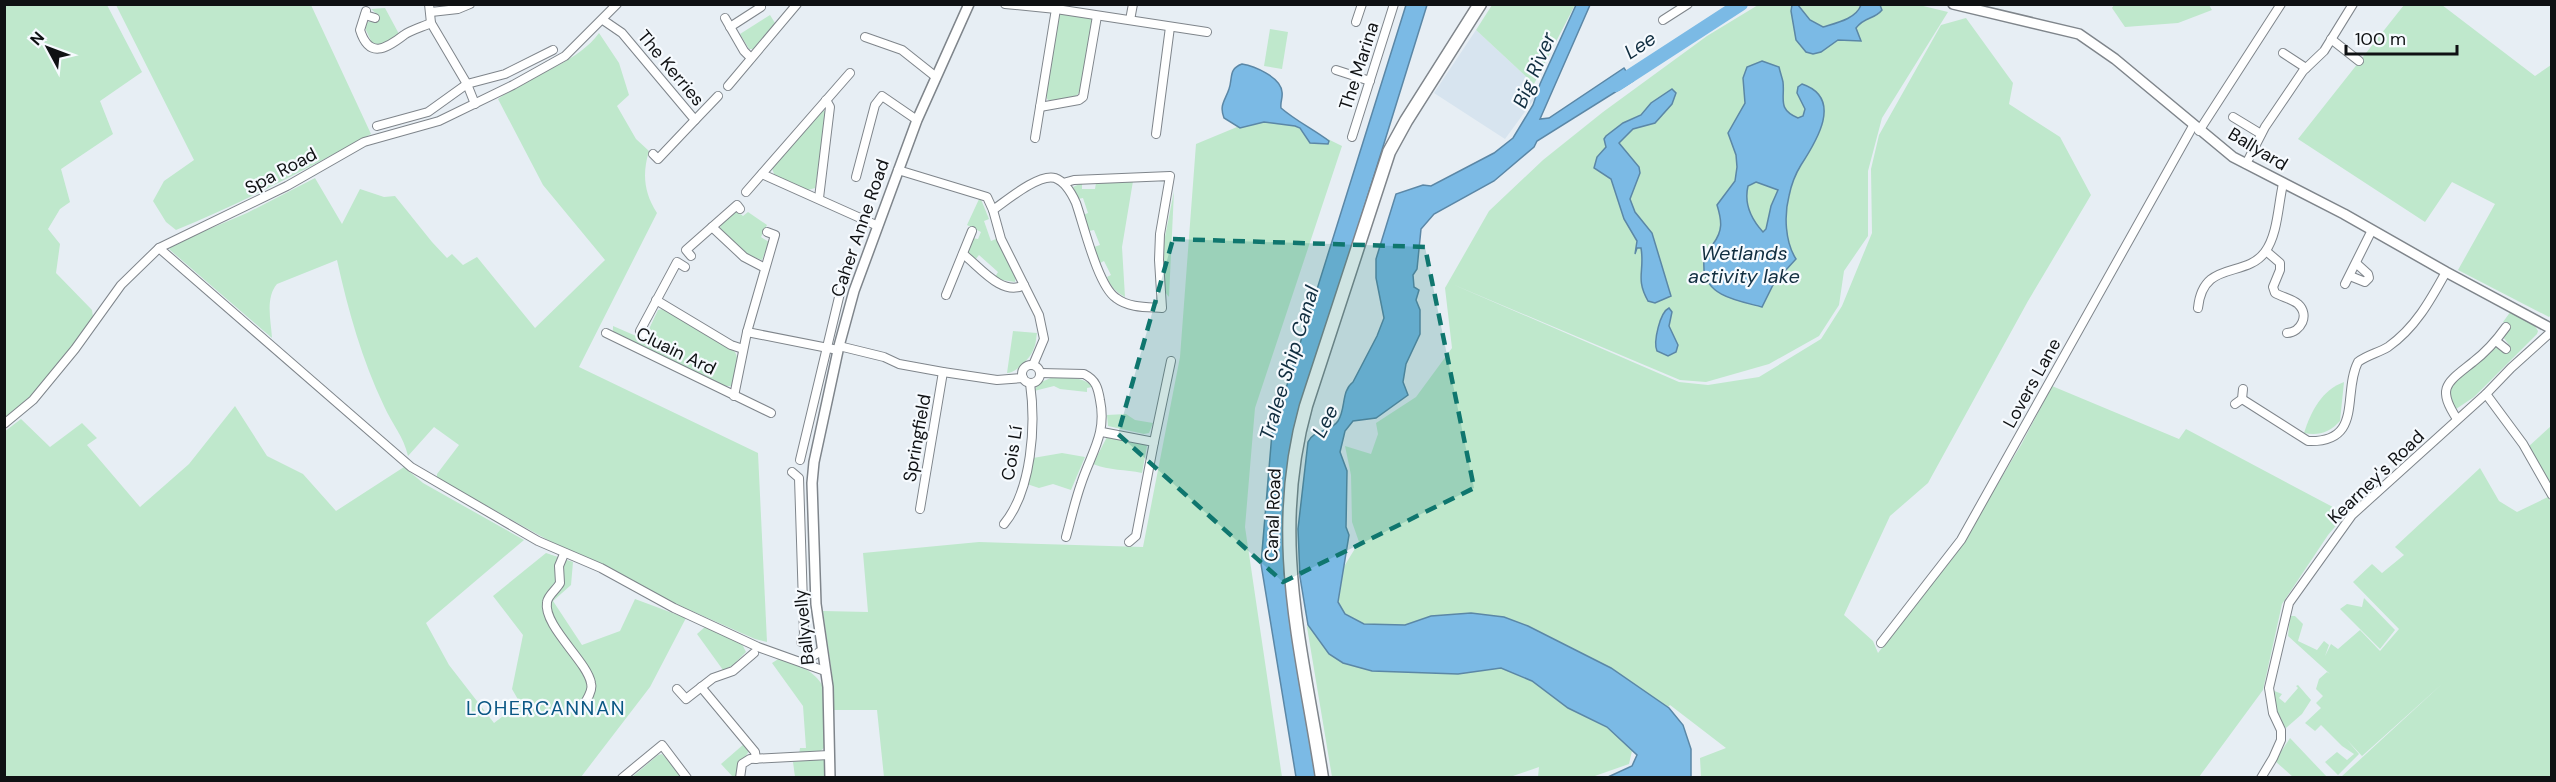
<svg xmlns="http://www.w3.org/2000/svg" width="2556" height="782" font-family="'DM Sans',sans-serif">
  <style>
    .built { fill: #d7e4ef }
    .green { fill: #bfe8cc }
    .water { fill: #7bbae5; stroke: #5b87a6; stroke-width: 1.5; fill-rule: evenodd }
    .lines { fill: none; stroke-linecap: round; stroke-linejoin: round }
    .river { stroke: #7bbae5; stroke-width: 14 }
    .minor-casing { stroke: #7f858b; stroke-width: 10 }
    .tertiary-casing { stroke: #7f858b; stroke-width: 12 }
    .primary-casing { stroke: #7f858b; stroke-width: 15 }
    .minor { stroke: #fff; stroke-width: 8 }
    .tertiary { stroke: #fff; stroke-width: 9 }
    .primary { stroke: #fff; stroke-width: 12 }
    .marked { fill: #0f766e; fill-opacity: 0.2; stroke: #0f766e; stroke-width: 4.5; stroke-dasharray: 12 8; stroke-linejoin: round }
    .labels { text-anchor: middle; stroke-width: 4.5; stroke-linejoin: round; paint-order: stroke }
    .street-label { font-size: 18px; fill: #0f1113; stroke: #f6fafe }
    .water-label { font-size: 20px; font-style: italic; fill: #112e40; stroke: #f6fafe }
    .neighbourhood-label { font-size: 20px; letter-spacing: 1.5px; fill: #0a5784; stroke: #f6fafe }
  </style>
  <rect width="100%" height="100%" fill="#e7eef4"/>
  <path class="built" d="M1476,30l58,54 -4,6 5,8 -30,41 -71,-46z"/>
  <g class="green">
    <path d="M1915,4l33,8 -66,106 -14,53v65l-24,35 -5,34 -20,31 -50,28 -63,18 -26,-2 -228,-96 227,98 29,3 51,-8 62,-38 21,-33 30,-73 -1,-64 8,-34 62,-110 25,-7 47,65 -4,21 51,33 31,58 -63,106 -100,182 -38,33 -46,99 29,26 5,12 84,-110 59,-98 31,-59 127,53 7,-10 160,85 -18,21 -46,69 -19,86 -64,87h-498l-1,-19 26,-10 -56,-43 -2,2c22,23 23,40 23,70l-28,-19 -55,19 24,-11 5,-11 -5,-4 -3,13 -37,13h-54l1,-10 -29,10h-178l-25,-150 52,-85 -7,-20 -1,-47 -6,-29 26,8 7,-20 -2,-11 40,-26 36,-49 -7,-60 44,-77 54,-51 60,-48 104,-76 51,-31z"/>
    <path d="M5,5h102l35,67 -42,29 13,33 -52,35 9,33 -10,7 -12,20 12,15 -4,29 36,37 1,7c-25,35 -52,76 -88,101z"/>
    <path d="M116,5h195l60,129c-64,35 -127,68 -195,96l-10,-8 -13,-21 11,-20 30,-21z"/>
    <path d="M1492,5h83l-41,79 -58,-54z"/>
    <path d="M2114,5h95l3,5 -34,13 -53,4 -13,-19z"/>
    <path d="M2404,5h38l93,71 16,-11v250l-2,2 -91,-47 37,-66 -43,-22 -27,40 -127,-83z"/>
    <path d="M385,8l14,26 -16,11 -11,-2 -7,-15 2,-6 8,-1 3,-6 -7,-6z"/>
    <path d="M1059,14l35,4 -13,73 -7,7 -24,3 -3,-2 -1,-6z"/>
    <path d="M770,15l5,8 -22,26h-4l-9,-15z"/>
    <path d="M1270,29l18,3 -6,37 -18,-3z"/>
    <path d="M599,33l20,30 10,32 -12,11 19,33 13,12c-7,23 -5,42 8,62l-78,154 179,86 9,189 -12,-3 -97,-43 -80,-39 -141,-79v-4l22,-29 -25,-18 -26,29c-4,-19 -16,-32 -24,-50 -22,-46 -36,-96 -47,-146l-60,24c-12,14 -6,37 -5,54l-102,-88 -1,-4 78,-33 68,-35 27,46 18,-35 24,8 11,-1 37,46 15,16 5,-4 11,11 14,-8 58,71 70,-68 -62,-75 -45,-86c29,-23 79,-35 101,-66z"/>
    <path d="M822,110l5,2 -12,76 -7,2 -33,-13 -3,-9 2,-4z"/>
    <path d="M1273,112l69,34 -87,262 -10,119 37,250h-398l-7,-67h-44l-1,-36 -9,-63 45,1 -5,-59 116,-11 164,5 37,-190 16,-213z"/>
    <path d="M1133,181l-11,66 3,50c-9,-5 -14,-10 -18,-20l4,-2 -7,-14 -4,2 -6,-16 6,-2 -6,-15 -5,1 -6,-16 5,-2 -5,-15 -5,1 -5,-12 9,-4v6h13l1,-6z"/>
    <path d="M1174,191l-5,106 -4,-5 -2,-45z"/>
    <path d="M980,197l9,22 -5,2 7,20 5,-2 20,37 -1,6 -19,-3 -1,-2 3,-5 -19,-17 -4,5 -8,-9 5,-13 6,1 3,-7 -14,-7z"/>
    <path d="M734,212h4l5,4 5,-4 19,13 -6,12 8,5 -7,18 -16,-6 -27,-24 3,-7z"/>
    <path d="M663,309l72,43c5,8 2,26 -4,34h-9l-109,-53v-7l37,16 4,-8 -5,-5 9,-19z"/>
    <path d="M2511,311l22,12 5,8 -1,3 -63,63 -18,12 -7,-14 5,-13 6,-6 15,-10 19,-18 5,-1 7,4 4,-5 -7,-9 6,-12 -6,-3z"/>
    <path d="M1013,331l24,2c-1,5 -1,11 -3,15 -3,10 -18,25 -27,25z"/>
    <path d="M1053,377c12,1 32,-1 39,10l-5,1v4l-27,-3 -6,-3 -20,5 5,-8z"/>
    <path d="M2344,382l-4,39c-10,11 -21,15 -36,12 7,-22 18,-43 40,-51z"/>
    <path d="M235,406l32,50 36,18 33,37 68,-44 19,16 101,57 -98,83 23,42 45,58 26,-20 -8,-14 11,-54 -30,-39 53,-43 27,9 -2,23 -18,16 29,44 38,-14 15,-32 51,19 -36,69 -69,90 -576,1 -1,-346 17,-13 29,28 32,-24 15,15 -10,7 53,62 49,-43z"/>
    <path d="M1126,414l9,6 18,3 -4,10 -5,1 -36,-8 -1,-11z"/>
    <path d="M2551,426v58l-23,-37z"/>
    <path d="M1107,437l35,6 5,3 -5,27c-17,-4 -32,-2 -49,-9z"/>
    <path d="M1062,453l23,4 -14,33 -18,-6 -14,4 -12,-4 6,-26z"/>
    <path d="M2480,468l19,33 18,11 31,-15 4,8 -1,272h-210l101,-93 -80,72 -15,-16 12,14 -21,21 -13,-13 12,-10 10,8 7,-6 -12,-8 -21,-21 -6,6 -10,-8 16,-15 -5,-5 7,-7 -7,-7 3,-10 8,-7 3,2 -42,-38 2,-20h5l8,8 -5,17 19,9 7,-9 5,4 -4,11 6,-12 7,5 22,-19 20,21 19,-22 -46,-47 19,-18 10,9 22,-18 -9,-8z"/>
    <path d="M2364,598l31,32 -15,19 -40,-40 7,-5 15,3z"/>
    <path d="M706,626l35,16 5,10 -14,14 -9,4 -26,-36z"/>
    <path d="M780,658c57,20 45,35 45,89l-8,7 -18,1 1,-7h6l-3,-42 -31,-43z"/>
    <path d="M2298,685l13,15 -9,14 -16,14 -10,-14 -4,-24 10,4 -3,4 6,5 13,-15 -2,-2z"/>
    <path d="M2290,738l37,39h-34l-18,-16z"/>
    <path d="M744,744l5,7 -11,17 -2,9h-3l-12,-13z"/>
    <path d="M662,754l21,23 -52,1 27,-23z"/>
    <path d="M825,758l1,19h-31l-2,-15z"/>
  </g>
  <g class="water">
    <path d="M1406,5h21l-136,438 -5,49 -2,80 33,205h-21l-35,-213 11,-131z"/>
    <path d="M1576,5h14l-50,114 9,-1 75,-50 9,13 -96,60 -3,6 -40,34 -60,33 -13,15 -4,40 -4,6 1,12 5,3 -3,10 4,10v24l-14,30 -3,18 5,13 -32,23 -23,3 -8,10 -5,21 7,19 -1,56 3,8 -11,67 7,12 19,10 41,1 26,-9 40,-3 33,4 24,9 83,42 58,40 14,17 8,24v28h-83l24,-11 5,-11 -30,-28 -39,-19 -36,-27 -31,-13 -43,6 -86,-3 -29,-8 -14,-9 -21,-29 -8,-48 -2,-48 10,-87c6,-13 23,-10 30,-21 8,-12 3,-30 15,-39l24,-46 7,-18 -8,-40v-19l20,-65 27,-9 8,1 63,-33 19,-15 20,-33 7,-21z"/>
    <path d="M1792,5h6l12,15 13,7c13,-4 33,-8 38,-22h19l2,5c-8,10 -17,6 -26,18l5,13 -23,-1 -17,12 -8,2 -7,-2 -10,-12 -5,-29z"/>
    <path d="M1762,61l17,6c1,5 3,10 4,15 2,17 -6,27 15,36l5,-2 2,-7 -8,-16 1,-6 4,-3c42,14 14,58 -1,81 -5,8 -10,21 -12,31 -5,19 -4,46 7,63l-22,24 -12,24c-22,-6 -55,-10 -58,-37 0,-5 -1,-10 1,-14 1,-4 5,-8 8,-12 10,-13 9,-23 4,-39l18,-24 2,-14 -1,-12 -8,-22 17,-30 -2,-25 4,-11zM1756,182l22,8 -7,16 -5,23 -3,3c-12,-13 -19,-29 -15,-46z"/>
    <path d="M1242,64c12,2 39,13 40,28 1,6 -2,10 -1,16 15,13 32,21 48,33l-1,3 -18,-1 -10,-15 -5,-2 -31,-4 -24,6 -16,-10c-5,-13 1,-17 5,-29 4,-11 -1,-20 13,-25z"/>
    <path d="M1672,89l4,4 -4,11 -17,19 -22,6 -14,14 20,24 1,6 -10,26 5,13 17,21 19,63 -16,7 -7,-2c-13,-23 -3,-30 -7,-53h-4l-2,6 2,-13 -13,-22 -13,-40 -17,-11 3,-11 9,-10 -2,-8 2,-3 17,-13 18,-8 10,-12z"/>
    <path d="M1669,308l3,4 -3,14 9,19 -2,7 -8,4 -11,-5c-4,-9 3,-39 12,-43z"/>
  </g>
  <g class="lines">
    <path class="river" d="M1616,85l125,-81"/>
    <defs>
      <g id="minor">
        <path d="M429,4l2,19 36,61 8,20"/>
        <path d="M1005,4l51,5 151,23"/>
        <path d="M366,11l-6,19c9,29 26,19 44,5 7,-5 18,-8 27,-12"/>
        <path d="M431,12l27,-3 12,-5"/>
        <path d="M365,15l10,3"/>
        <path d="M725,18l19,33 7,7"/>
        <path d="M603,20l19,13 73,87 -37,39 -5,-5"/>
        <path d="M1130,20l3,-16"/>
        <path d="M1663,20l25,-16"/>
        <path d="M1356,22l6,-18"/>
        <path d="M730,27l31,-20"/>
        <path d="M865,37l37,13 34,27"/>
        <path d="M2331,39l28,22"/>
        <path d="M2283,53l23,15"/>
        <path d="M1336,70l34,11"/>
        <path d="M728,86l69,-82"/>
        <path d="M1040,107l39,-7 4,-3 14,-81"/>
        <path d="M2233,117l28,17"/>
        <path d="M695,120l23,-24"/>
        <path d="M377,126l51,-14 39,-28 38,-10 48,-24"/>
        <path d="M2199,131l82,-127"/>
        <path d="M1156,134l14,-107"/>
        <path d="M1352,137l42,-133"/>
        <path d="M1035,138l21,-129"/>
        <path d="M2246,164l19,-37 38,-56 21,-20 29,-47"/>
        <path d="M898,170l89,27 6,13 8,29 38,76 5,24 -11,26"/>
        <path d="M762,174l116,52"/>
        <path d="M856,177l19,-72 7,-9 35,24"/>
        <path d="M746,192l104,-119"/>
        <path d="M819,198l11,-91 -4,-7"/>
        <path d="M993,210c13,-9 46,-37 62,-32 11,4 17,16 21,25 8,23 22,83 40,95 13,10 31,9 46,10l-3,-48 1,-26 10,-58 -96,4 -11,3"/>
        <path d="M712,227l32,30 21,11"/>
        <path d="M159,248l252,219 127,74 63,27 73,40 84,39 67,24"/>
        <path d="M2266,251l14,12v7l-7,17 2,6c7,4 17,6 23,11 12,11 3,28 -11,29"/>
        <path d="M963,254c16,12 39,43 61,31"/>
        <path d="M691,256l-5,-6 51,-45 3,4"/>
        <path d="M2350,276l15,6 4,-4 -1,-4 -11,-10"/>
        <path d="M2345,284l27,-54"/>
        <path d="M946,295l26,-64"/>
        <path d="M656,300l75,45 12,4"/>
        <path d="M2198,308c5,-49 47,-29 67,-56 13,-18 13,-47 18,-68"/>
        <path d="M747,332l91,18"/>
        <path d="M606,333l165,80"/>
        <path d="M647,336l-7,-5 37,-69 8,5"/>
        <path d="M2496,341l10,8"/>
        <path d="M839,346l45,11 15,7 44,8 54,8 26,-2"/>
        <circle cx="1031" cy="374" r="9"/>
        <path d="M1040,373l44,1c12,6 14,14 16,26 7,34 -9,53 -19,84 -6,17 -10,35 -15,53"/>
        <path d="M2486,394l37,50 29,51"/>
        <path d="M734,396l13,-64 28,-97 -8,-3"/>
        <path d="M2242,399l66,42c56,2 34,-48 50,-79 9,-7 20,-9 30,-15 27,-19 42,-46 58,-75"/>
        <path d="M2235,404l7,-5 1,-10"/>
        <path d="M2457,419c-21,-32 -10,-36 16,-57 13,-10 23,-21 33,-35"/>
        <path d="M4,424l29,-24 42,-51 46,-64 38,-37 128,-62 77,-44 75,-21 74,-36 52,-29 52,-52"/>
        <path d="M1102,432l52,10 -18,94 -7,6"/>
        <path d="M1154,442l17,-81"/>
        <path d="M800,460l46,-192"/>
        <path d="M792,472l7,6 5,157 -3,7"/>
        <path d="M920,509l23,-137"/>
        <path d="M1004,524c28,-34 32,-99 26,-141"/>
        <path d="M564,554l-5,12 1,17c-3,6 -12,12 -13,19 -4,24 40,59 44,81 2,6 -2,13 -5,18"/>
        <path d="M1881,643l80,-103 232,-414"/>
        <path d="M803,662l18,-11"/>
        <path d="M701,687l54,65 1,7"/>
        <path d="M677,689l9,10 27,-21 20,-7 21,-18"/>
        <path d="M622,778l40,-33 25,33"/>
        <path d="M740,778l2,-14 8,-5 79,-4"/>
        <path d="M2261,778l12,-20 8,-18v-10l-8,-17 -4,-25 20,-85 63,-88 134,-121 25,-26 41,-37"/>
      </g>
      <g id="tertiary">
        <path d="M1953,4l126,30 36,25 118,98 111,57 102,58 106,57"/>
        <path d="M830,778l-2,-91 -12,-83 -4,-121 2,-21 25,-116 15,-55 63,-171 52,-116"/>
      </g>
      <path id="primary" d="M1322,778c-20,-130 -53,-241 -16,-372l83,-254 17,-31 74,-117"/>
    </defs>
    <use href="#minor" class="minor-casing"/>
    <use href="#tertiary" class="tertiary-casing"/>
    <use href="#primary" class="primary-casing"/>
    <use href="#minor" class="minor"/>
    <use href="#tertiary" class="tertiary"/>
    <use href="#primary" class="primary"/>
  </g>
  <path class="marked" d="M1173,239l252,8 49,241 -191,94 -165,-148z"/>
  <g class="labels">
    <g class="street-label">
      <text transform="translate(1359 66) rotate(-72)" y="6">The Marina</text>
      <text transform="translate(671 68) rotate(50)" y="6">The Kerries</text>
      <text transform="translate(2258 149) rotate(31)" y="6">Ballyard</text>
      <text transform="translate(281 171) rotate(-28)" y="6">Spa Road</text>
      <text transform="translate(860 228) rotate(-71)" y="6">Caher Anne Road</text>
      <text transform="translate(676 351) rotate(26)" y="6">Cluain Ard</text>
      <text transform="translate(2032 383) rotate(-61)" y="6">Lovers Lane</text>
      <text transform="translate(917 438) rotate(-80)" y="6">Springfield</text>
      <text transform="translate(1012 453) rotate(-81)" y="6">Cois Lí</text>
      <text transform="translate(2376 477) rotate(-44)" y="6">Kearney's Road</text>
      <text transform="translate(1273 515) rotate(-88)" y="6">Canal Road</text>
      <text transform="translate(804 627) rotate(-96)" y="6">Ballyvelly</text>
    </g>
    <g class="water-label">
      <text transform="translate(1640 45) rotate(-33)" y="7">Lee</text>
      <text transform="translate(1534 70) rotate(-67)" y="7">Big River</text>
      <text x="1744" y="260">Wetlands<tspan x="1744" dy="23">activity lake</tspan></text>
      <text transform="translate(1289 363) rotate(-73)" y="7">Tralee Ship Canal</text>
      <text transform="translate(1325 421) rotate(-63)" y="7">Lee</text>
    </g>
    <g class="neighbourhood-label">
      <text x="546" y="715">LOHERCANNAN</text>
    </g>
  </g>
  <rect width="2556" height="782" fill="none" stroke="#0f1113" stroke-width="12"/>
  <g transform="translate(48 48) rotate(311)" stroke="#f6fafe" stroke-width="4.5" paint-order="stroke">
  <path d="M0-4.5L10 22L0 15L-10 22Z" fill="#0f1113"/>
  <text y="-9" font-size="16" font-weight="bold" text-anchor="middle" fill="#0f1113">N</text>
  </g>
  <path d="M2346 45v9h111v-9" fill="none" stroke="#0f1113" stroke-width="3"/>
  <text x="2355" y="45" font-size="18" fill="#0f1113" stroke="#f6fafe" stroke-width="4.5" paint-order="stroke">100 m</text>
</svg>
